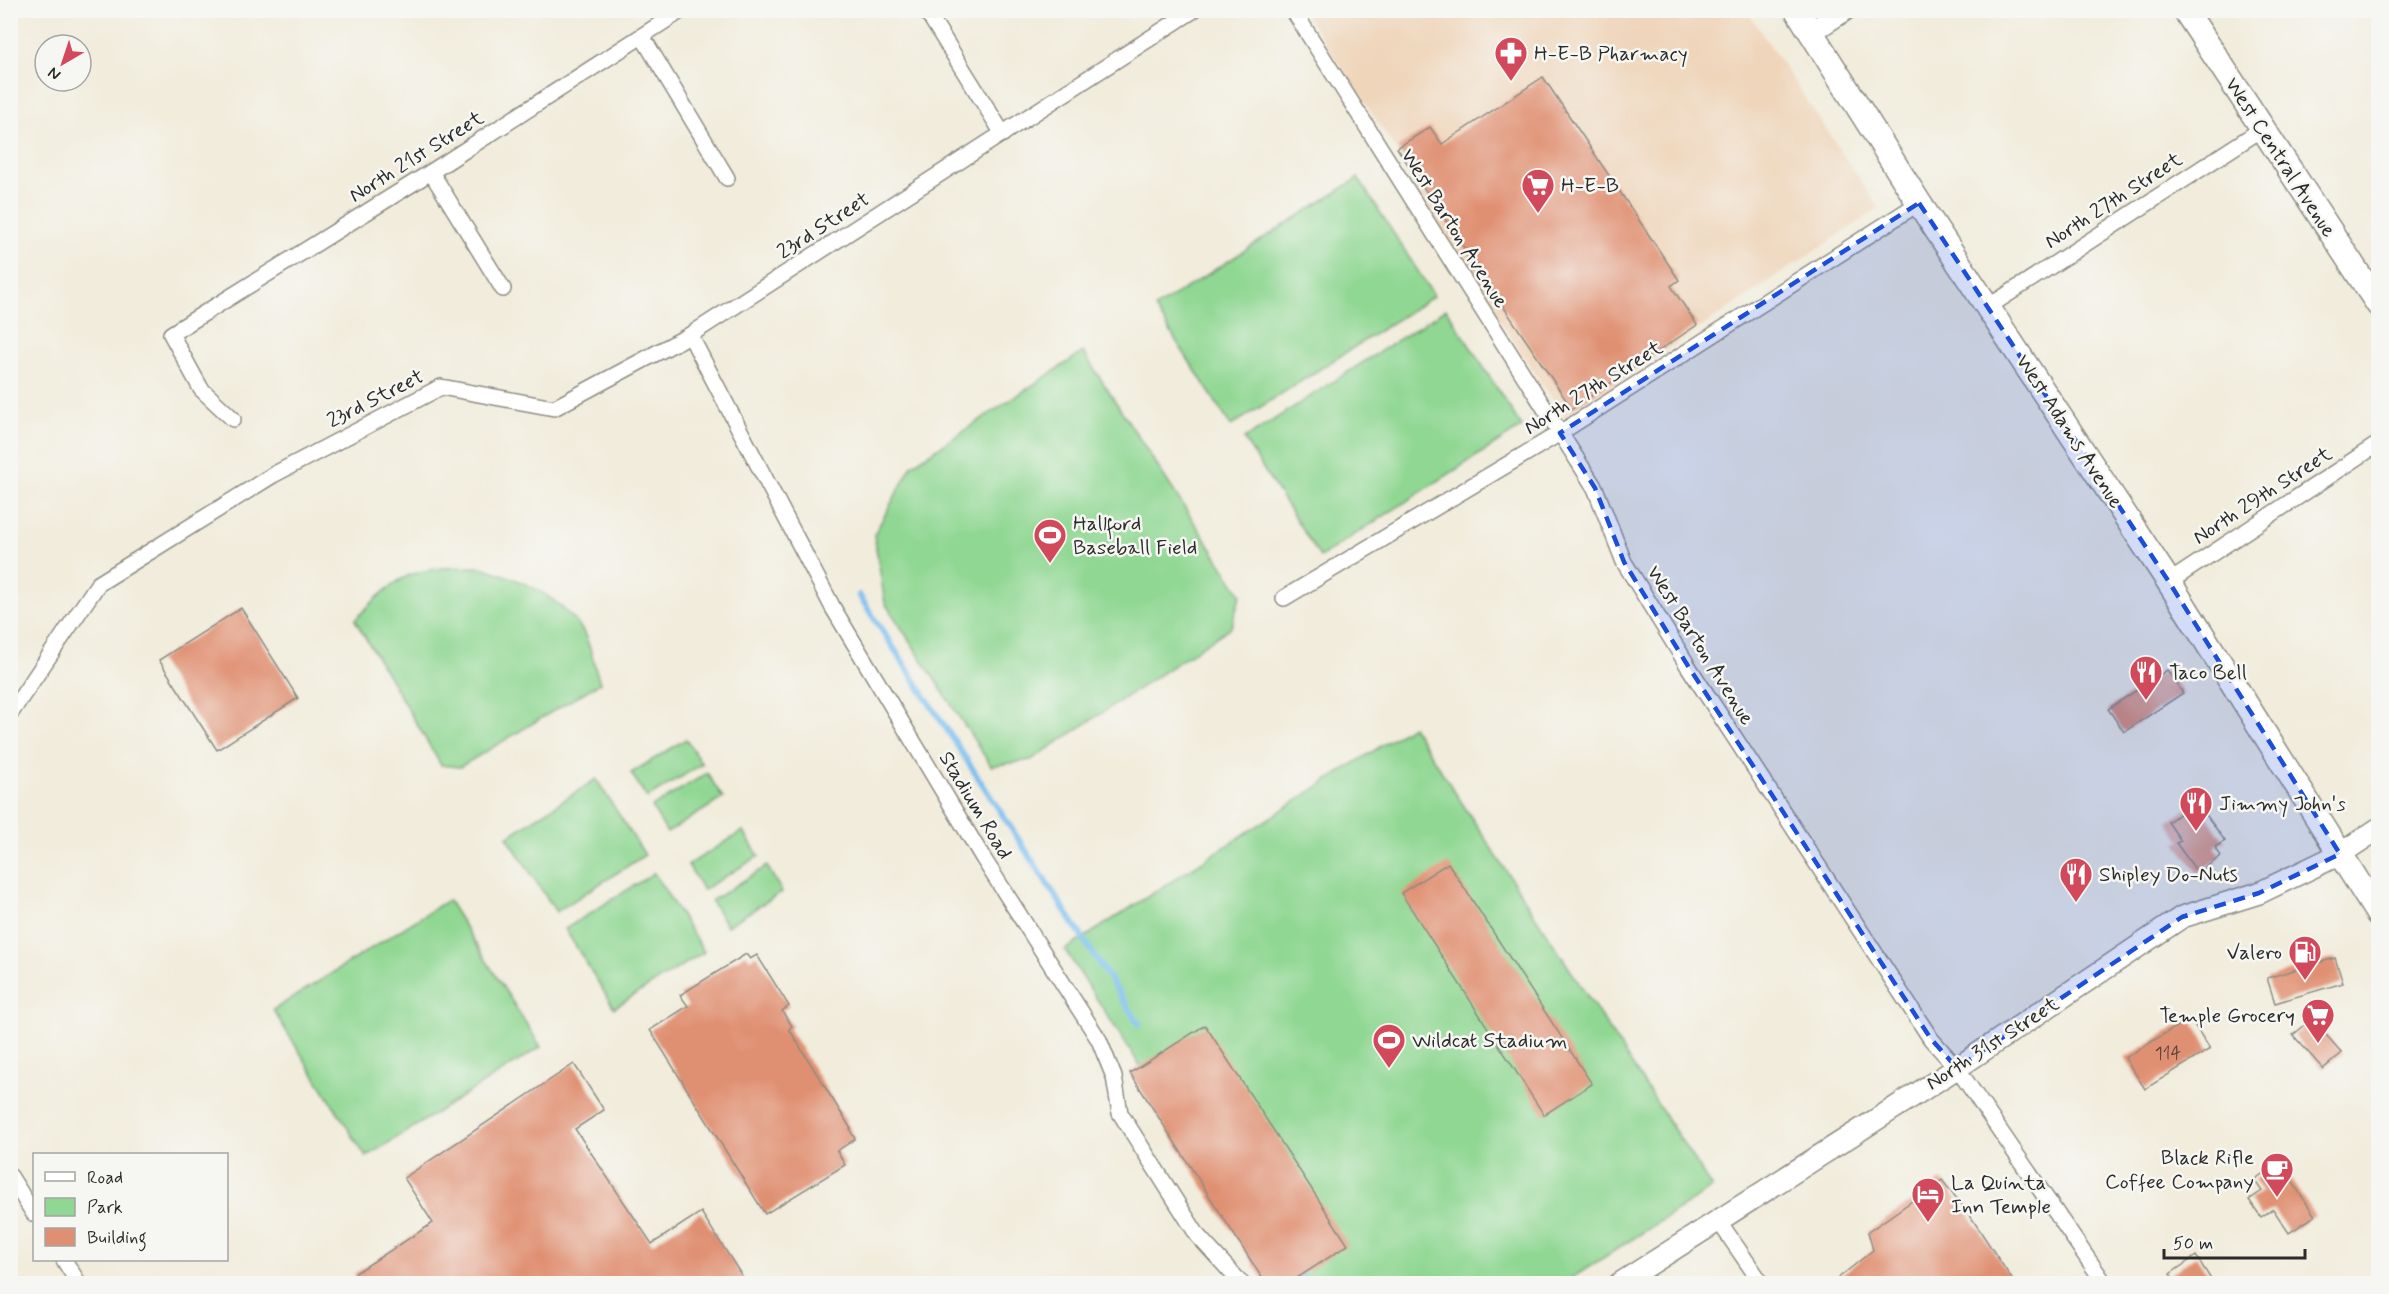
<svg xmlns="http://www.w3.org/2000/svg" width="2389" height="1294" font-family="Mynerve,sans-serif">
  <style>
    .built { fill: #efd6bb }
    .green { fill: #8fd792; stroke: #5d815e; stroke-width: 1.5 }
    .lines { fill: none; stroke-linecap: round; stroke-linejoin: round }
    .stream { stroke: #78bdef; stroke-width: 6 }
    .building { fill: #e09072 }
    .street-casing { stroke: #8e8c83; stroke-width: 18 }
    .secondary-casing { stroke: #8e8c83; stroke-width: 24 }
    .primary-casing { stroke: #8e8c83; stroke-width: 27 }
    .street { stroke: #fff; stroke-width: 15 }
    .secondary { stroke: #fff; stroke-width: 21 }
    .primary { stroke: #fff; stroke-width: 24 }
    .marked { fill: #1d4ed8; fill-opacity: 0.2; stroke: #1d4ed8; stroke-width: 4.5; stroke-dasharray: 12 8; stroke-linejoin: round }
    .labels { text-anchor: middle; stroke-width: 5; stroke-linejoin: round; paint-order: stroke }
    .number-label { font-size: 18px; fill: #58443d }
    .poi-label { font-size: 21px; fill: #2b2b2b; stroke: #f6f6f2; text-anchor: start }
    .street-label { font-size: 21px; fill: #2b2b2b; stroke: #f6f6f2 }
  </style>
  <rect width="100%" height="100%" fill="#f6f6f2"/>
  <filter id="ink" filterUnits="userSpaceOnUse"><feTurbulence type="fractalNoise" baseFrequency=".0167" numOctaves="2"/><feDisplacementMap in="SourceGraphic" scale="12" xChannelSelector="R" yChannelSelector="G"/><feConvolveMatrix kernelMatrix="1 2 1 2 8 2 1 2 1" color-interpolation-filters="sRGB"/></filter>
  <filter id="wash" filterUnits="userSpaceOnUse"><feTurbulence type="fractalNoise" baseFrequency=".008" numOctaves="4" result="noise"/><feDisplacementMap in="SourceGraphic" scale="24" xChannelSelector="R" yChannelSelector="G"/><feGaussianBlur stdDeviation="1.35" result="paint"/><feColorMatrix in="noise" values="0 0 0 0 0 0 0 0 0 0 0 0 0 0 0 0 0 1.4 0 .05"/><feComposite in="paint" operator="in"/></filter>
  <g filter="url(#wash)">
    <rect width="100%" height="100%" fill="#f1ecdb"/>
    <path class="built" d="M1303,11h444l132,197 -314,210 -146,-218 -13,-36z"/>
    <g class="green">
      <path d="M1358,178l76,118 -203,130 -76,-118z"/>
      <path d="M1446,309l76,118 -202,130 -76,-118z"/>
      <path d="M1083,352l158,242 -10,33 -200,133 -40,6 -106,-163 -11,-68 38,-70z"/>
      <path d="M481,567c38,12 78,28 101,63 9,14 12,36 18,53l-140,84 -19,-2 -86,-145c15,-16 34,-36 55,-45 22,-9 48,-7 71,-8z"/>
      <path d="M1412,726l300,462 -148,95h-283l-216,-333z"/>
      <path d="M686,739l16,25 -55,34 -16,-25z"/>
      <path d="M707,773l16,25 -56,35 -15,-26z"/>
      <path d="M596,779l49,76 -89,57 -49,-75z"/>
      <path d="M743,831l16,25 -56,34 -15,-25z"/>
      <path d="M767,866l15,26 -55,34 -16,-25z"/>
      <path d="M654,873l50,79 -90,56 -49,-79z"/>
      <path d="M448,900l93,147 -175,110 -93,-147z"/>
    </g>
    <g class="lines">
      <g class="stream">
        <path d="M859,595l280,429"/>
        <path d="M1303,1277l4,7"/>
      </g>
    </g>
    <g id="blocks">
      <g class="building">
        <path d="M1543,77l136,203 -8,6 26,39 -125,84 -175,-261 33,-21 12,17z"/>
        <path d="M241,608l57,90 -81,52 -58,-90z"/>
        <path d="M2167,670l16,23 -59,39 -16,-23z"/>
        <path d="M2193,804l6,8 3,-3 23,32 -10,6 6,9 -23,17 -22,-30 5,-2 -13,-19z"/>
        <path d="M1448,863l144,221 -48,31 -143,-222z"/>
        <path d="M746,954l4,5 7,-4 32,51 -7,5 10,15 -3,3 62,100 -1,1 5,9 -18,12 8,14 -80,49 -115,-184 38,-24 -8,-11z"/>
        <path d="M2335,958l8,25 -68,20 -8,-25z"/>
        <path d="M2190,1018l20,31 -65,40 -20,-31z"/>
        <path d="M2312,1019l30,34 -19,16 -30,-34z"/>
        <path d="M1205,1025l143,220 -60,39h-22l-136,-211z"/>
        <path d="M574,1064l30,46 -29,19 77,115 49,-32 46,72h-387l-6,-10 79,-51 -29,-45z"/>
        <path d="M2279,1162l36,54 -26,17 -16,-24 -12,8 -12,-17 13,-9 -8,-11z"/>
        <path d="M1942,1180l27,34 46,70h-184l42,-34 -5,-18z"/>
        <path d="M2196,1256l18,28h-38l-6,-10z"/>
      </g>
    </g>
  </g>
  <g filter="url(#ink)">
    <use href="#blocks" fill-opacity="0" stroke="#8e8c83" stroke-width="1.5"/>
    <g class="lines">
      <defs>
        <g id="street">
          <path d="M926,10l77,124"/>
          <path d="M1293,10l302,478 29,74 64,104 243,373 26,29 148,216"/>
          <path d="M642,36l85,142"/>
          <path d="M431,172l72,117"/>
          <path d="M1988,307l274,-178"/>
          <path d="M690,335l143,273 150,250 116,182 15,37 6,36 78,123 44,48"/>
          <path d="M233,419l-32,-30 -30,-55 260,-162 251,-162"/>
          <path d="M2169,582l209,-138"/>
          <path d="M1284,598l276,-165 359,-230"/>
          <path d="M10,714l88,-130 175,-109 168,-88 113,21 136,-73 504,-325"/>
          <path d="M10,1176l24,38"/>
          <path d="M1718,1220l44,64"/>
          <path d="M64,1260l15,24"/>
        </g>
        <g id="secondary">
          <path d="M1811,32l34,-22"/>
          <path d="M1619,1284l338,-216 225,-151 77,-24 81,-39 38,-25"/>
        </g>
        <g id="primary">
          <path d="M1797,10l122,193 250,379 209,332"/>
          <path d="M2185,10l193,294"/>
        </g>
      </defs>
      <use href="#street" class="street-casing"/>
      <use href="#secondary" class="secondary-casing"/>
      <use href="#primary" class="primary-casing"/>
      <use href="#street" class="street"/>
      <use href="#secondary" class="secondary"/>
      <use href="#primary" class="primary"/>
    </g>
  </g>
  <path class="marked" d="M1919,203l250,379 171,272 -81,39 -77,24 -225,151 -26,-29 -243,-373 -64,-104 -29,-74 -35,-55z"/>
  <defs>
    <symbol id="pharmacy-pin" viewBox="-11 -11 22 30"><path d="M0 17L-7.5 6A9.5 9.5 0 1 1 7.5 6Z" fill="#d1495b" stroke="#f6f6f2"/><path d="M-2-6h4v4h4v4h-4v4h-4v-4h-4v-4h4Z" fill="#fff"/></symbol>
    <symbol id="supermarket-pin" viewBox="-11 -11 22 30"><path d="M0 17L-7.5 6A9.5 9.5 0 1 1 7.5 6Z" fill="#d1495b" stroke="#f6f6f2"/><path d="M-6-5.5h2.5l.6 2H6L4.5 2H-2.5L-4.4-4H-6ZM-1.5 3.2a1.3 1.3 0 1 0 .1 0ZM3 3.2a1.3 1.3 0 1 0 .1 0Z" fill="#fff"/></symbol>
    <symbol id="stadium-pin" viewBox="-11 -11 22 30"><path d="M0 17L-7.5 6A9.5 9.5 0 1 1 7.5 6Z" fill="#d1495b" stroke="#f6f6f2"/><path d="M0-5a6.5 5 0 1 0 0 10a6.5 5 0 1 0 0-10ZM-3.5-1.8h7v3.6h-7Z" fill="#fff"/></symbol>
    <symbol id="restaurant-pin" viewBox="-11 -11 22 30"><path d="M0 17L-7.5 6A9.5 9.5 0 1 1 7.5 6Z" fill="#d1495b" stroke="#f6f6f2"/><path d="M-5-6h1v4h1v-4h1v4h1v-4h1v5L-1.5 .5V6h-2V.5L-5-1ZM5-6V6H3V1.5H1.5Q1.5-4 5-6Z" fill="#fff"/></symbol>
    <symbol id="fuel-pin" viewBox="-11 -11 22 30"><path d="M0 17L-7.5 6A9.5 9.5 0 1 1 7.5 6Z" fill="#d1495b" stroke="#f6f6f2"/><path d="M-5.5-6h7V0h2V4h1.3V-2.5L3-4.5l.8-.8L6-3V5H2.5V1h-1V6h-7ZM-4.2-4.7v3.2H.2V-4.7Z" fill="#fff"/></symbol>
    <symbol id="cafe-pin" viewBox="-11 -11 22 30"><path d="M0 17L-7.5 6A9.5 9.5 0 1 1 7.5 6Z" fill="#d1495b" stroke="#f6f6f2"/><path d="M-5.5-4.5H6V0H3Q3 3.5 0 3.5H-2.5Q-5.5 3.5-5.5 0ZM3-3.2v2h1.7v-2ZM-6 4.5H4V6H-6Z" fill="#fff"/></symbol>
    <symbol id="hotel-pin" viewBox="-11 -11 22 30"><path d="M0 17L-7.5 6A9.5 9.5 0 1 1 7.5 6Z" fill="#d1495b" stroke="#f6f6f2"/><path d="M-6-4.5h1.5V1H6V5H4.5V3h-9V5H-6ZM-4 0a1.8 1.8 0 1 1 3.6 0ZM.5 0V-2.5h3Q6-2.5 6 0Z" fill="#fff"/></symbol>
  </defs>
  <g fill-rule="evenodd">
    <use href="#pharmacy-pin" x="1492" y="34" width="38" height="52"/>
    <use href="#supermarket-pin" x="1519" y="166" width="38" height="52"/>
    <use href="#stadium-pin" x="1031" y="516" width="38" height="52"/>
    <use href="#restaurant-pin" x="2127" y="653" width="38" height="52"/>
    <use href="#restaurant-pin" x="2177" y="784" width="38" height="52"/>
    <use href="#restaurant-pin" x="2057" y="855" width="38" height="52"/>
    <use href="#fuel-pin" x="2286" y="933" width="38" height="52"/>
    <use href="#supermarket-pin" x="2299" y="996" width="38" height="52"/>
    <use href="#stadium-pin" x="1370" y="1021" width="38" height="52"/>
    <use href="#cafe-pin" x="2258" y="1150" width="38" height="52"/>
    <use href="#hotel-pin" x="1909" y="1175" width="38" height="52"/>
  </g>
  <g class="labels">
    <g class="number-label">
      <text x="2168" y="1059">114</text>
    </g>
    <g class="poi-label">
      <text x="1534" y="60">H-E-B Pharmacy</text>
      <text x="1561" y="192">H-E-B</text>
      <text x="1073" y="530">Hallford<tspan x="1073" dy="24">Baseball Field</tspan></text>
      <text x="2169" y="679">Taco Bell</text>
      <text x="2219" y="810">Jimmy John's</text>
      <text x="2099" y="881">Shipley Do-Nuts</text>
      <text x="2282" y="959" text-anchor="end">Valero</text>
      <text x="2295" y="1022" text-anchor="end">Temple Grocery</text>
      <text x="1412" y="1047">Wildcat Stadium</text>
      <text x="2254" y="1164" text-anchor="end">Black Rifle<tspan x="2254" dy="24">Coffee Company</tspan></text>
      <text x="1951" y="1189">La Quinta<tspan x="1951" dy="24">Inn Temple</tspan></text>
    </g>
    <g class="street-label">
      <text transform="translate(416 156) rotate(-32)" y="7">North 21st Street</text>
      <text transform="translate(2281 157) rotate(57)" y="7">West Central Avenue</text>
      <text transform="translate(2113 200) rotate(-33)" y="7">North 27th Street</text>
      <text transform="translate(823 225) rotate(-33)" y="7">23rd Street</text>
      <text transform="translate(1455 228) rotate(58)" y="7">West Barton Avenue</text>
      <text transform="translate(1593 387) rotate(-32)" y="7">North 27th Street</text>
      <text transform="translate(375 398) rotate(-27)" y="7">23rd Street</text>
      <text transform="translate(2070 431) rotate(57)" y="7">West Adams Avenue</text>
      <text transform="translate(2262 495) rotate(-33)" y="7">North 29th Street</text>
      <text transform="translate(1701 645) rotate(58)" y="7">West Barton Avenue</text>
      <text transform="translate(976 805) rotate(59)" y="7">Stadium Road</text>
      <text transform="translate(1992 1043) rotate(-33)" y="7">North 31st Street</text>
    </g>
  </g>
  <rect width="2389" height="1294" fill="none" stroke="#f6f6f2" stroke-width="36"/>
  <rect x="33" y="1153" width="195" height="108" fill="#f6f6f2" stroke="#a5a5a2" stroke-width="1.5"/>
  <rect x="45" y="1172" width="30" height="9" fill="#ffffff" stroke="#a5a5a2" stroke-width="1.5"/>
  <text x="87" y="1183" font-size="18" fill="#2b2b2b">Road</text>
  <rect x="45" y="1198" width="30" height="18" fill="#8fd792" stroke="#a5a5a2" stroke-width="1.5"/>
  <text x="87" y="1213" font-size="18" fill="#2b2b2b">Park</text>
  <rect x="45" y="1228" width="30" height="18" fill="#e09072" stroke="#a5a5a2" stroke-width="1.5"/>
  <text x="87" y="1243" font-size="18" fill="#2b2b2b">Building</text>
  <g transform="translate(63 63) rotate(219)"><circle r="28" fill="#f6f6f2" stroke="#a5a5a2" stroke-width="1.5"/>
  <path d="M0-4.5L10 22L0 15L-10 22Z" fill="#d1495b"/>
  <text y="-9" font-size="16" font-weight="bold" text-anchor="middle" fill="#2b2b2b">N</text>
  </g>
  <path d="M2164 1249v9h141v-9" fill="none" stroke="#2b2b2b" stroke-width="3"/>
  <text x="2173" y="1249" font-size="18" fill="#2b2b2b" stroke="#f6f6f2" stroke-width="4.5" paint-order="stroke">50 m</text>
</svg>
